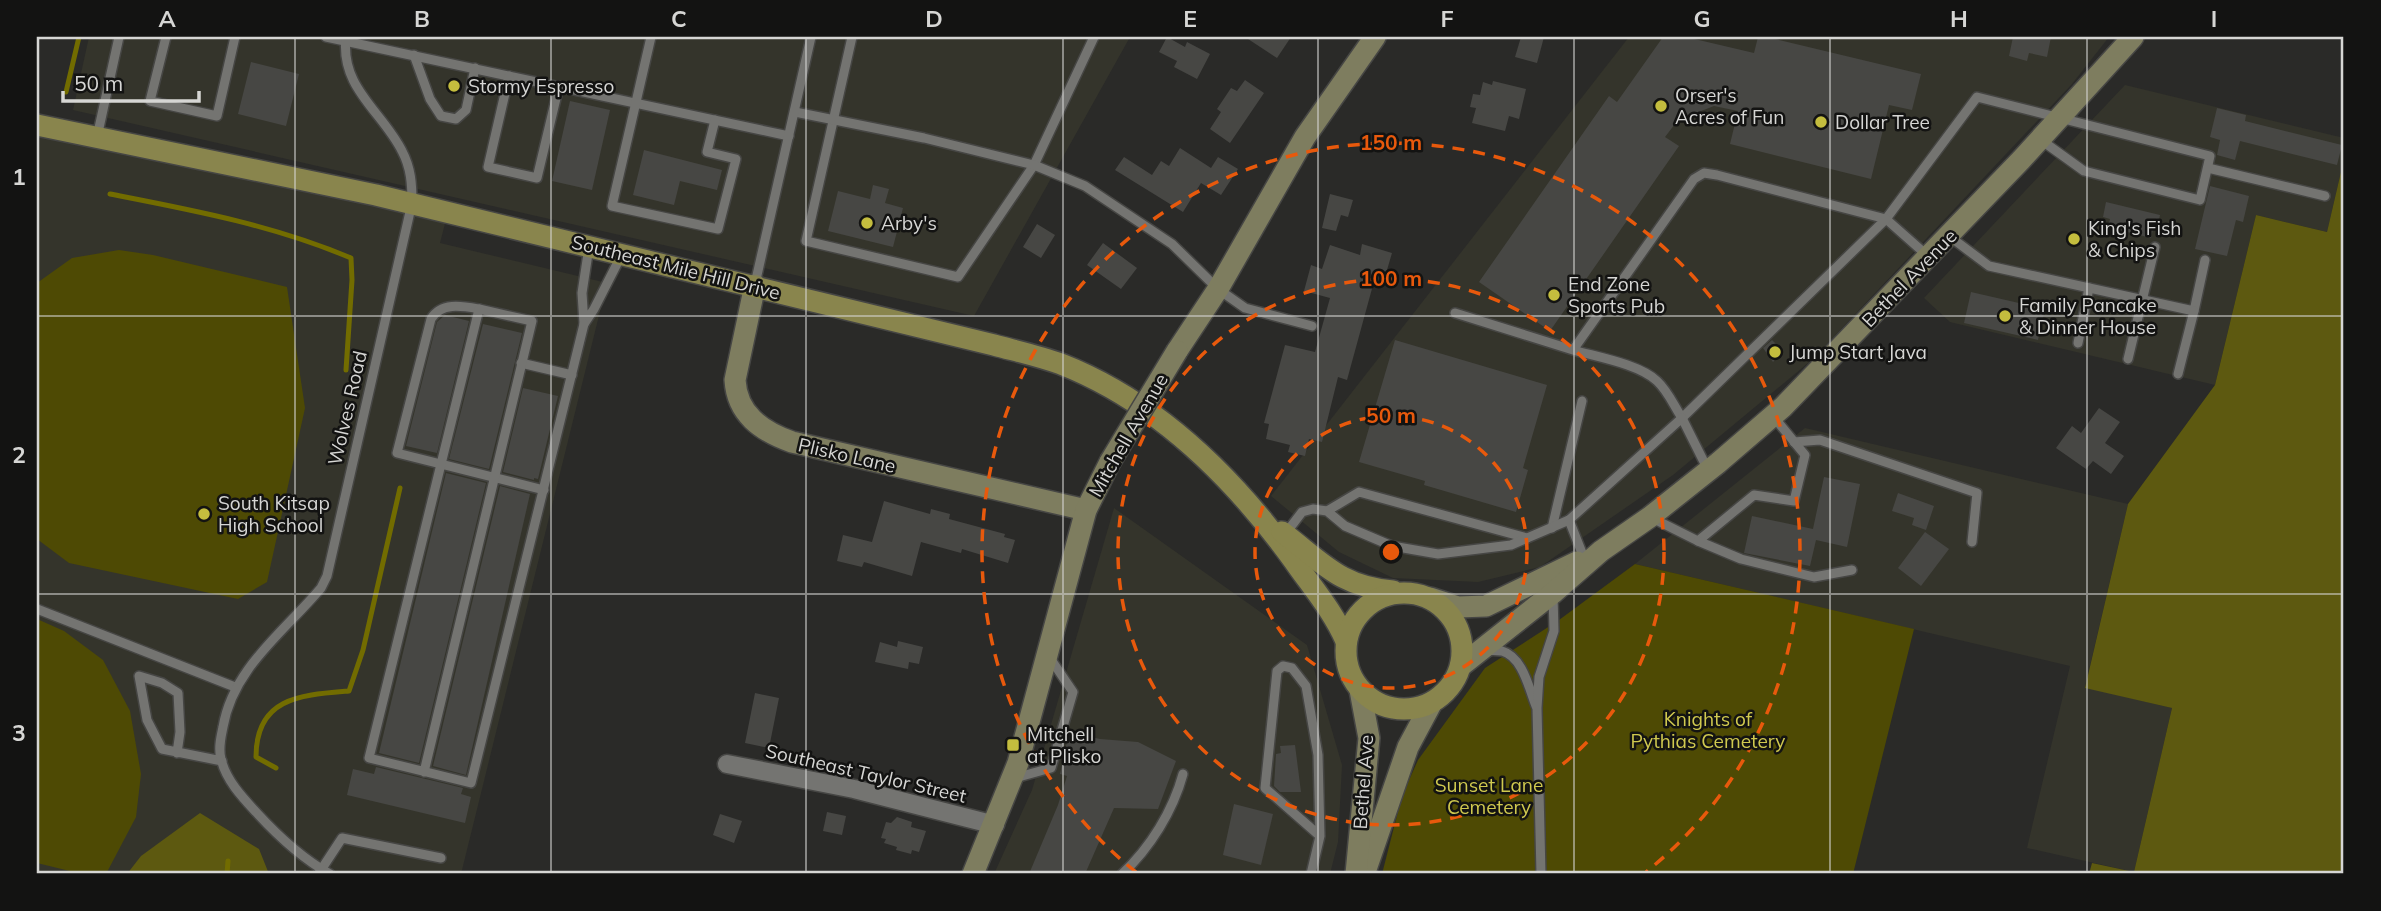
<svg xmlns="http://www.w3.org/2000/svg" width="2381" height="911" font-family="Mulish,sans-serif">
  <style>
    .built { fill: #34342b }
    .green { fill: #4e4a04 }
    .forest { fill: #5d5910 }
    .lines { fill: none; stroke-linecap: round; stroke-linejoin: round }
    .stream { stroke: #726c00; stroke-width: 5 }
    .building { fill: #474744 }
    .lane-casing { stroke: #464644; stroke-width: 12 }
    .street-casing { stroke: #464644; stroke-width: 21 }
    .secondary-casing { stroke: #464644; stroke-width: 24 }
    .primary-casing { stroke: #464644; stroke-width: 24 }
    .lane { stroke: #747471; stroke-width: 9 }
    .street { stroke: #747471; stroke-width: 18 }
    .secondary { stroke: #7e7d5f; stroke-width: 21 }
    .primary { stroke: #89854d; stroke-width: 21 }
    .secondary-bridge-casing { stroke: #464644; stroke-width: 24; stroke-linecap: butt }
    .secondary-bridge { stroke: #7e7d5f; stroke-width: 21 }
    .grid { fill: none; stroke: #d6d6d4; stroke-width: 2; stroke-opacity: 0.55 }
    .ring { fill: none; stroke: #e8590c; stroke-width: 3.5; stroke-dasharray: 12 9 }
    .poi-dot { fill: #c4bd3e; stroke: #131312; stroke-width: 2.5 }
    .labels { text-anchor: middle; stroke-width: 5; stroke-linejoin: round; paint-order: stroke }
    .poi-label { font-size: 19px; fill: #d6d6d4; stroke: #131312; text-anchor: start }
    .street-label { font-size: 19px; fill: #d6d6d4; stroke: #131312 }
    .park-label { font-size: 19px; fill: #d0c94f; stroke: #131312 }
    .centre { fill: #e8590c; stroke: #131312; stroke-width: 3.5 }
    .ring-label { font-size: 21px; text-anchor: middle; font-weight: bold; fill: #e8590c; stroke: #131312; stroke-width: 5; stroke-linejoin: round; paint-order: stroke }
    .neatline { fill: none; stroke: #d6d6d4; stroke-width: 2.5 }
    .grid-label { font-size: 23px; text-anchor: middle; font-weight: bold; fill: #d6d6d4 }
  </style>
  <rect width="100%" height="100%" fill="#2a2a28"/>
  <g class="built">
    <path d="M89,37h1041l-156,279 -901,-206z"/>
    <path d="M1629,37h480l-37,47 -259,275 -140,116 -133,92 -62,15 -85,-4 -54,-26 -68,-56z"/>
    <path d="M2125,85l219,53v21l-17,73 -71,-17 -41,170 -265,-63 -26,-24z"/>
    <path d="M37,126l411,86 -8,31 167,40 -146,591h-424z"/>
    <path d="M1805,428l323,76 -43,183 87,21 -38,164 -107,-24 43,-182 -435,-102z"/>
    <path d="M1114,508l193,137 35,120 -4,77 -8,32h-336l38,-84z"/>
  </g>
  <g class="green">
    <path d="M119,250l34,5 134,32 18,121 -38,174 -29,17 -169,-36 -32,-24v-256l35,-25z"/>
    <path d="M1635,564l279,65 -61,245h-471l20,-78 16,-36 67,-92 74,-48z"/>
    <path d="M37,619l27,12 39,29 27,51 11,63 -5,43 -30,57h-24l-45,-11z"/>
  </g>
  <g class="forest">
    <path d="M2344,159v715h-255l3,-11 42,9 38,-164 -87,-20 43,-184 87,-119 41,-170 71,17z"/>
    <path d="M200,813l59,36 10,25h-142l14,-18z"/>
  </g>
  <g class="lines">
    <g class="stream">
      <path d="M66,92l13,-55"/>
      <path d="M110,194c82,16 163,31 241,64l1,22 -6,90"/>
      <path d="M276,768l-20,-11c0,-60 45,-62 93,-66l14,-41 37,-162"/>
      <path d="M227,874l1,-13"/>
    </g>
  </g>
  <g class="building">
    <path d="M1167,37l18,10 2,-5 23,12 -13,25 -23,-12 3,-6 -18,-9z"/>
    <path d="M1245,37h46l-14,21z"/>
    <path d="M1521,37h23l-7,26 -22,-6z"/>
    <path d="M1663,37h23l68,16 4,-16h9l154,37 -9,36 -23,-5 -18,74 -141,-35 8,-33 -24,-5 -36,14 -13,17 14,9 -129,185 -71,-49 130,-186 8,6z"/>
    <path d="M2013,37h38l-4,20 -18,-4 -2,8 -18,-5z"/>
    <path d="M251,62l48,12 -13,52 -48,-12z"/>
    <path d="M1245,80l19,13 -34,50 -20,-14 11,-17 -4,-3 14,-21 6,3z"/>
    <path d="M1493,81l33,8 -7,30 -10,-3 -4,15 -33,-8 4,-15 -6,-1 3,-13 7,1 3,-13 9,3z"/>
    <path d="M570,101l40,9 -18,80 -40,-9z"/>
    <path d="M2217,108l29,7 -1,6 97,24 -5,20 -97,-24 -5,19 -18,-5 3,-15 -10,-3z"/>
    <path d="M1180,148l31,20 7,-11 20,12 -17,26 -20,-12 -18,29 -68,-42 9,-13 28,18 9,-14 8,5z"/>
    <path d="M644,150l78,20 -5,20 -37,-9 -6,24 -41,-10z"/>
    <path d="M873,185l16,4 -4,14 18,5 -10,39 -65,-16 10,-40 32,8z"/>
    <path d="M2210,186l39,10 -6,26 -7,-2 -9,36 -32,-7z"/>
    <path d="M1330,194l23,6 -5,17 -7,-2 -5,16 -14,-3z"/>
    <path d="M2106,202l54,13 -3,15 -4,-1 -2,9 -43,-11 2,-8 -7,-2z"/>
    <path d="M1037,224l18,11 -14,23 -18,-11z"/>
    <path d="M1103,243l34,25 -16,21 -34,-24z"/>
    <path d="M1362,244l30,9 -10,34 -9,-2 -26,95 -9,-3 -16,65 -13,-3 -4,17 -17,-4 2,-7 -24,-6 3,-15 -5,-1 21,-78 30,7 15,-54 -26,-7 7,-26 11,4 8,-24 30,10z"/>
    <path d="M1971,292l74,17 -7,31 -74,-17z"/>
    <path d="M445,315l24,6 -32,132 -31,-7 31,-124z"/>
    <path d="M483,324l39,9 -33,136 -40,-10z"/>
    <path d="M1395,340l152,45 -24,83 5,2 -12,42 -92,-27 1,-4 -66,-19z"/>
    <path d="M1772,340l11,11 -10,11 -10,-14z"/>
    <path d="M523,388l35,8 -20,83 -4,-1v2l-31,-8z"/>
    <path d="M2099,408l21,14 -15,21 19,13 -13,18 -18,-13 -7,8 -30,-21 16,-22 9,7z"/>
    <path d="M446,473l40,10 -67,280 -40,-10z"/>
    <path d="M1824,477l36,7 -13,63 -31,-7 -6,26 -66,-13 8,-37 61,13z"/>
    <path d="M500,486l30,8 -64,281 -33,-9z"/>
    <path d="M1898,493l36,13 -8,24 -14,-5 2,-7 -22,-7z"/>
    <path d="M884,501l46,13 1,-5 19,5 -1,5 56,15 -1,3 11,3 -7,23 -46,-14 -1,4 -40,-11 -9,34 -48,-14 -2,5 -25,-6 6,-26 29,7z"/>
    <path d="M1925,532l24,17 -28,37 -23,-18z"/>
    <path d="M898,641l25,6 -4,17 -10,-2 -1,7 -33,-7 5,-20 17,5z"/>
    <path d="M755,693l24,5 -10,50 -24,-5z"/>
    <path d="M1069,732l31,7 38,3 38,19 -18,48 -44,-1 -29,66h-56l29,-69 9,-29 -7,-2z"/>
    <path d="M1295,745l6,47h-21l-6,-6 2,-32 5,-1 -1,-7z"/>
    <path d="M376,767l87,21 -2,6 10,3 -6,26 -118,-28 6,-26 21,5z"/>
    <path d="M1234,804l39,10 -12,51 -38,-10z"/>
    <path d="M827,812l19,4 -4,19 -19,-4z"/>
    <path d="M720,814l22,7 -8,22 -21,-8z"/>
    <path d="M897,817l15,5 -1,5 15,4 -7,21 -7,-2 -1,4 -15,-4 1,-3 -13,-4 2,-4 -5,-1 5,-16 5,1z"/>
  </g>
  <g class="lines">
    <defs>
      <g id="lane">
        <path d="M166,37l-16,64 67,15 18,-79"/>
        <path d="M326,37l463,99"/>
        <path d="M651,37l-39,169 106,23 18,-70 -29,-7 8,-32"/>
        <path d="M852,37l-46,204 152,36 76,-112 60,-128"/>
        <path d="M414,55l16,44 11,17 15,3 10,-9 9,-42"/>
        <path d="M509,76l-21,91 49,11 22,-92"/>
        <path d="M795,112l129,26 110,27 51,21 87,58 46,45 27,19 67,18"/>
        <path d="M97,137l22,-100"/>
        <path d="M2208,168l117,28"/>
        <path d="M1949,236l40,30 205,45 11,-51"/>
        <path d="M589,247l-7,46 2,31 10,-15 27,-53"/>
        <path d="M1929,257l-43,-38 91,-122 233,59 -10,44 -116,-29 -43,-31"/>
        <path d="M755,284l56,-247"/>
        <path d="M479,309c-17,-3 -38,-7 -48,10l-34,134 147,37"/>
        <path d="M1455,313l118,37 121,-171 10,-6 13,2 169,44 -204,199c-8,-12 -14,-27 -25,-37 -18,-17 -60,-24 -84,-31"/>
        <path d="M2078,343l11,-55"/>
        <path d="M2128,359l27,-112"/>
        <path d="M521,363l51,12"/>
        <path d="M2178,374l16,-63"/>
        <path d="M1794,442l26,-2 157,53 -5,49"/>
        <path d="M1327,511l32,-19 168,46"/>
        <path d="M1650,517l48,24 56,-46 40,6 11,-46 -32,-39"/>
        <path d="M1569,520l15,38"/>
        <path d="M1552,528l30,-127"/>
        <path d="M1286,533l16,-21 11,-3 14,2 18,15 47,20 46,8 73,-9 58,-25 113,-102 26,52"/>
        <path d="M1698,541l43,18 73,18 38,-7"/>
        <path d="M37,609l198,78"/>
        <path d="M1485,650c5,1 12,0 17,1 21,6 27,38 34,55"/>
        <path d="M177,753l3,-21 -2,-39 -16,-10 -23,-7 8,44 15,29c20,4 40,8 60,12"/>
        <path d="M424,772l108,-451 -53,-12 -110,449 102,25 113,-459"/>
        <path d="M1015,778l36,-10 22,-76 -23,-34"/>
        <path d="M319,873l23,-35 99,20"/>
        <path d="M330,874c-27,-15 -52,-38 -74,-62 -14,-15 -30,-32 -35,-53 -3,-11 0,-22 2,-32 10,-59 61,-95 98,-139l6,-12 85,-373c0,-19 -1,-35 -10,-52 -20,-40 -62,-63 -56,-114"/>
        <path d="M1122,874c28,-26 51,-63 61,-100"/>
        <path d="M1311,874l9,-38 -2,-81 -12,-69 -14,-18 -9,-2 -6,5 -12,117 55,48"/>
        <path d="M1541,874l-4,-166 2,-31 15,-46 -1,-36"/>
      </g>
      <path id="street" d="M727,764l127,25 141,36"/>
      <g id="secondary">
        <path d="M755,285l-20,95c2,34 26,51 57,62l294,68"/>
        <path d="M1177,351l41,-62 87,-152 70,-100"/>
        <path d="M1430,598l28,9 28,-1 91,-44"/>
        <path d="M1462,665l91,-72 48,-42 49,-34 68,-54 65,-56 238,-247 112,-123"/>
        <path d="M1365,872l43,-125 23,-43"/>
        <path d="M973,874l45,-111 68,-253 24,-48"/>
        <path d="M1356,874l13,-136 -9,-48"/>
      </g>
      <g id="primary">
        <path d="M37,125l339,70 618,150c22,6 45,11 67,19 97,38 173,114 233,197 18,26 39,50 52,80"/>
        <path d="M1282,532c40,30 58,55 111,59"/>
        <circle cx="1404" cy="651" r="58"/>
      </g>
    </defs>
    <use href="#lane" class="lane-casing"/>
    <use href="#street" class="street-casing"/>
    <use href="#secondary" class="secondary-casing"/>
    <use href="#primary" class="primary-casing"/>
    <use href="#lane" class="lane"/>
    <use href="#street" class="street"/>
    <use href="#secondary" class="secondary"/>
    <use href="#primary" class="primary"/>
    <defs>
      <path id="secondary-bridge" d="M1110,462l67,-111"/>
    </defs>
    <use href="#secondary-bridge" class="secondary-bridge-casing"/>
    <use href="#secondary-bridge" class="secondary-bridge"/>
  </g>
  <path class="grid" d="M295,37v837M551,37v837M806,37v837M1063,37v837M1318,37v837M1574,37v837M1830,37v837M2087,37v837M37,316h2307M37,594h2307"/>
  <g class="ring">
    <circle cx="1391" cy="552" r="136"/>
    <circle cx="1391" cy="552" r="273"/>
    <path d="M1136 872A409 409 0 1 1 1646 872"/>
  </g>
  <g class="poi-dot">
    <circle cx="454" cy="86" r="7"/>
    <circle cx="1661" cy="106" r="7"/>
    <circle cx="1821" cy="122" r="7"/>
    <circle cx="867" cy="223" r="7"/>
    <circle cx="2074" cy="239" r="7"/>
    <circle cx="1554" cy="295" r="7"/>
    <circle cx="2005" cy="316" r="7"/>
    <circle cx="1775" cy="352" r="7"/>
    <circle cx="204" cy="514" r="7"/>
    <rect x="1006" y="738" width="14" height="14" rx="3.5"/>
  </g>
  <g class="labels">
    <g class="poi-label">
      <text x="468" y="93">Stormy Espresso</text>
      <text x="1675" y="102">Orser's<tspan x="1675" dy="22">Acres of Fun</tspan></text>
      <text x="1835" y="129">Dollar Tree</text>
      <text x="881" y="230">Arby's</text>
      <text x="2088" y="235">King's Fish<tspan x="2088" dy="22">&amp; Chips</tspan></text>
      <text x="1568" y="291">End Zone<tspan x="1568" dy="22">Sports Pub</tspan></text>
      <text x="2019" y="312">Family Pancake<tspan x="2019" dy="22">&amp; Dinner House</tspan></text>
      <text x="1789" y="359">Jump Start Java</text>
      <text x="218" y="510">South Kitsap<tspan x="218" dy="22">High School</tspan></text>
      <text x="1027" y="741">Mitchell<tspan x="1027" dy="22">at Plisko</tspan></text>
    </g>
    <g class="street-label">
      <text transform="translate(676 267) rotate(14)" y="7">Southeast Mile Hill Drive</text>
      <text transform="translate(1909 278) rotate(-46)" y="7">Bethel Avenue</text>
      <text transform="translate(347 408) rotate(-77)" y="7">Wolves Road</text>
      <text transform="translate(1128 435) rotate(-60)" y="7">Mitchell Avenue</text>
      <text transform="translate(847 455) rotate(13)" y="7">Plisko Lane</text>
      <text transform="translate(866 773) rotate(13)" y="7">Southeast Taylor Street</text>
      <text transform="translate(1363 782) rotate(-86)" y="7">Bethel Ave</text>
    </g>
    <g class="park-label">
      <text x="1708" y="726">Knights of<tspan x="1708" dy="22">Pythias Cemetery</tspan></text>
      <text x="1489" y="792">Sunset Lane<tspan x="1489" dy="22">Cemetery</tspan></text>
    </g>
  </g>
  <circle cx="1391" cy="552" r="10" class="centre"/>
  <g class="ring-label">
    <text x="1391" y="150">150 m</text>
    <text x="1391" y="286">100 m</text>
    <text x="1391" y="423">50 m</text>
  </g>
  <rect width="2381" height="911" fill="none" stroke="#131312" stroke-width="77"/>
  <path d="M63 91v10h136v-10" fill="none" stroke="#d6d6d4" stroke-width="3.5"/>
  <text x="74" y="91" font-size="21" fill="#d6d6d4" stroke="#131312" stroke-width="5" paint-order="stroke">50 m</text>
  <rect x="38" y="38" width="2304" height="834" class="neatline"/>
  <g class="grid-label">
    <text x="167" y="27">A</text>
    <text x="422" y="27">B</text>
    <text x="679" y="27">C</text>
    <text x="934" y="27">D</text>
    <text x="1190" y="27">E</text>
    <text x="1447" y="27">F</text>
    <text x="1702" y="27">G</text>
    <text x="1959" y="27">H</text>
    <text x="2214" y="27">I</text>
    <text x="19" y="185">1</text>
    <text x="19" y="463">2</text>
    <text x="19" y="741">3</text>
  </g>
</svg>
